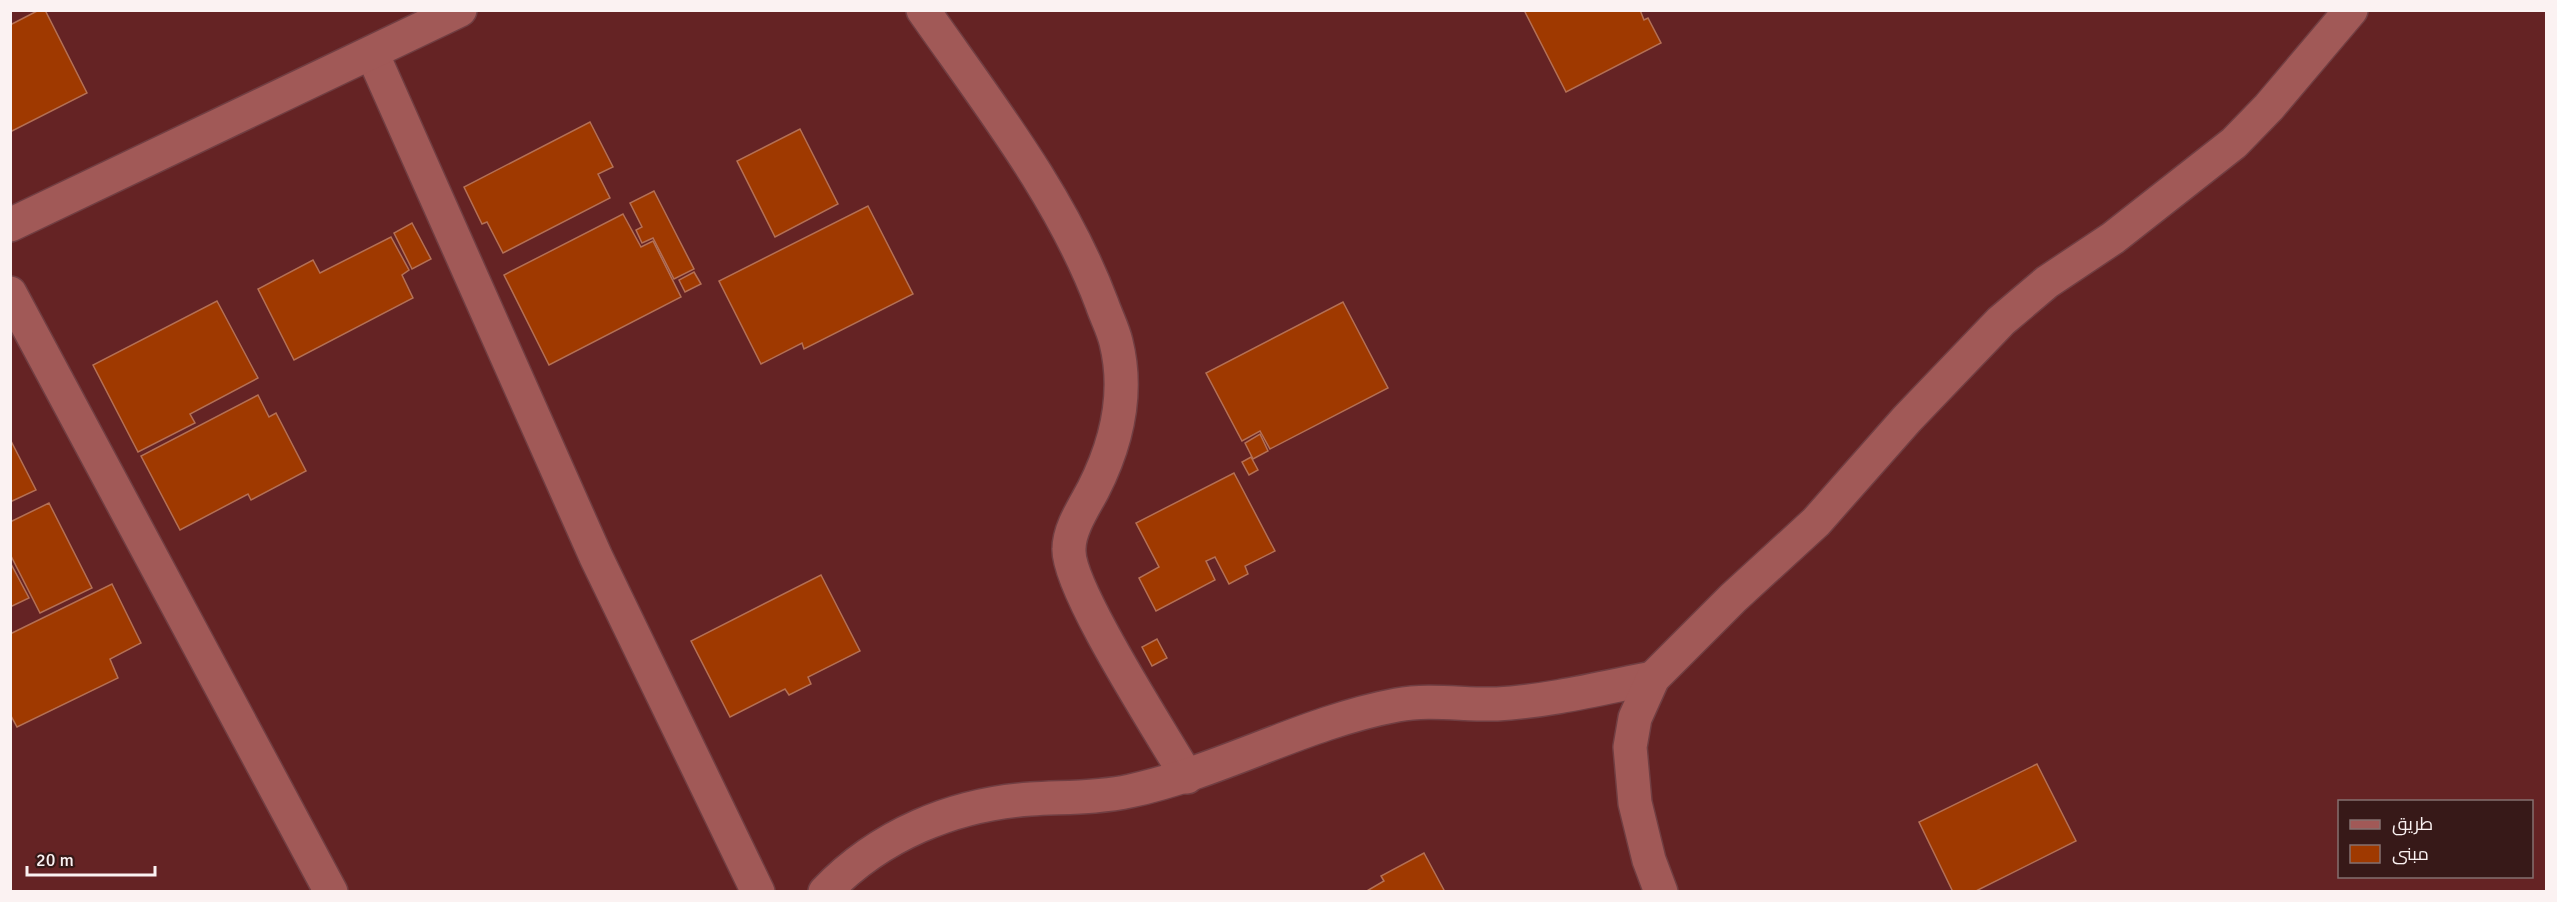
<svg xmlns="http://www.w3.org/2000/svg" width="2557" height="902" font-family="Signika,Cairo,sans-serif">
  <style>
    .building { fill: #9f3900; stroke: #b47055; stroke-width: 1.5 }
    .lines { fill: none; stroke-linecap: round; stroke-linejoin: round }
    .minor-casing { stroke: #713e42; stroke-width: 36 }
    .minor { stroke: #a15957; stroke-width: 33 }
  </style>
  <rect width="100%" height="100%" fill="#652324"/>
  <g class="building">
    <path d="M39,10h6l42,83 -77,39v-107z"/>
    <path d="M1524,10h116l4,10 4,-2 13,25 -95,49z"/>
    <path d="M590,122l23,45 -15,7 12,24 -107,55 -16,-31 -5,2 -18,-37z"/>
    <path d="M800,129l38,75 -63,33 -38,-76z"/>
    <path d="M654,191l40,78 -20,10 -21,-41 -11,5 -6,-13 6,-3 -12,-24z"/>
    <path d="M868,206l45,88 -109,55 -2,-6 -41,21 -42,-83z"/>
    <path d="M623,214l18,33 12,-6 28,56 -132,68 -45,-90z"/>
    <path d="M412,223l19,36 -19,10 -18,-36z"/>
    <path d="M391,237l18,33 -7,5 11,23 -119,62 -36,-71 55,-29 7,13z"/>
    <path d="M694,272l7,12 -16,8 -6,-12z"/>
    <path d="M217,301l41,77 -68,36 5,9 -57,29 -45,-87z"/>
    <path d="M1343,302l45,86 -118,61 -10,-18 -18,10 -36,-68z"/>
    <path d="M258,395l11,22 7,-4 30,58 -55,29 -3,-6 -68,36 -39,-74z"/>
    <path d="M1260,434l8,17 -15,8 -8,-16z"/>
    <path d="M10,439l26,51 -26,12z"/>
    <path d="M1251,457l7,13 -9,5 -7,-13z"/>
    <path d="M1234,473l41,78 -30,15 3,8 -19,10 -14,-27 -9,4 9,19 -59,31 -17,-33 20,-11 -23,-44z"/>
    <path d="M49,503l43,85 -52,25 -30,-59v-32z"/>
    <path d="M10,562l19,36 -19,9z"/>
    <path d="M821,575l39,76 -52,26 3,7 -22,11 -4,-6 -55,28 -39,-76z"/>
    <path d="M112,584l29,59 -31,16 8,19 -101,49 -7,-13v-80z"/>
    <path d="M1157,639l10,19 -15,8 -10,-19z"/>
    <path d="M2037,764l39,77 -102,51h-21l-34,-70z"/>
    <path d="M1424,853l21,39h-80l19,-11 -3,-5z"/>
  </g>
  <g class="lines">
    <defs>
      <g id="minor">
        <path d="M923,10c65,93 139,187 179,294 4,12 11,25 14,38 13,52 1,101 -23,148 -9,17 -24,39 -24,59 -2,39 94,186 118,228"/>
        <path d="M372,53l224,504 162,335"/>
        <path d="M10,225l450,-215"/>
        <path d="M10,293l321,599"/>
        <path d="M825,892c54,-57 129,-88 206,-93 33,-2 67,-1 99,-8 92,-20 175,-69 267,-86 33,-6 67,0 100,-1 53,-3 105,-16 156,-26"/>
        <path d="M1661,892l-12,-32 -14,-57 -5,-56 5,-29 18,-40 80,-80 83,-76 91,-103 94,-98 46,-39 66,-44 121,-95 35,-36 82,-97"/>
      </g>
    </defs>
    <use href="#minor" class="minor-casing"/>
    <use href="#minor" class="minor"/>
  </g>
  <rect width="2557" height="902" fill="none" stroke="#fbf2f2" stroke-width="24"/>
  <rect x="2338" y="800" width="195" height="78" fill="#371918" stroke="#85706f" stroke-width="1.5"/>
  <rect x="2350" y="820" width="30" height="9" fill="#a15957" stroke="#85706f" stroke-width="1.5"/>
  <text x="2392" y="830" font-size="18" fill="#fbf2f2">طريق</text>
  <rect x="2350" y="845" width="30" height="18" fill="#9f3900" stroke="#85706f" stroke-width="1.5"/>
  <text x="2392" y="860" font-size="18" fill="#fbf2f2">مبنى</text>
  <path d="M27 866v9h128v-9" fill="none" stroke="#fbf2f2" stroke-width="3"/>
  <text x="36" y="866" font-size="18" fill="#fbf2f2" stroke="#371918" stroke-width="4.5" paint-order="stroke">20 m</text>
</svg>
